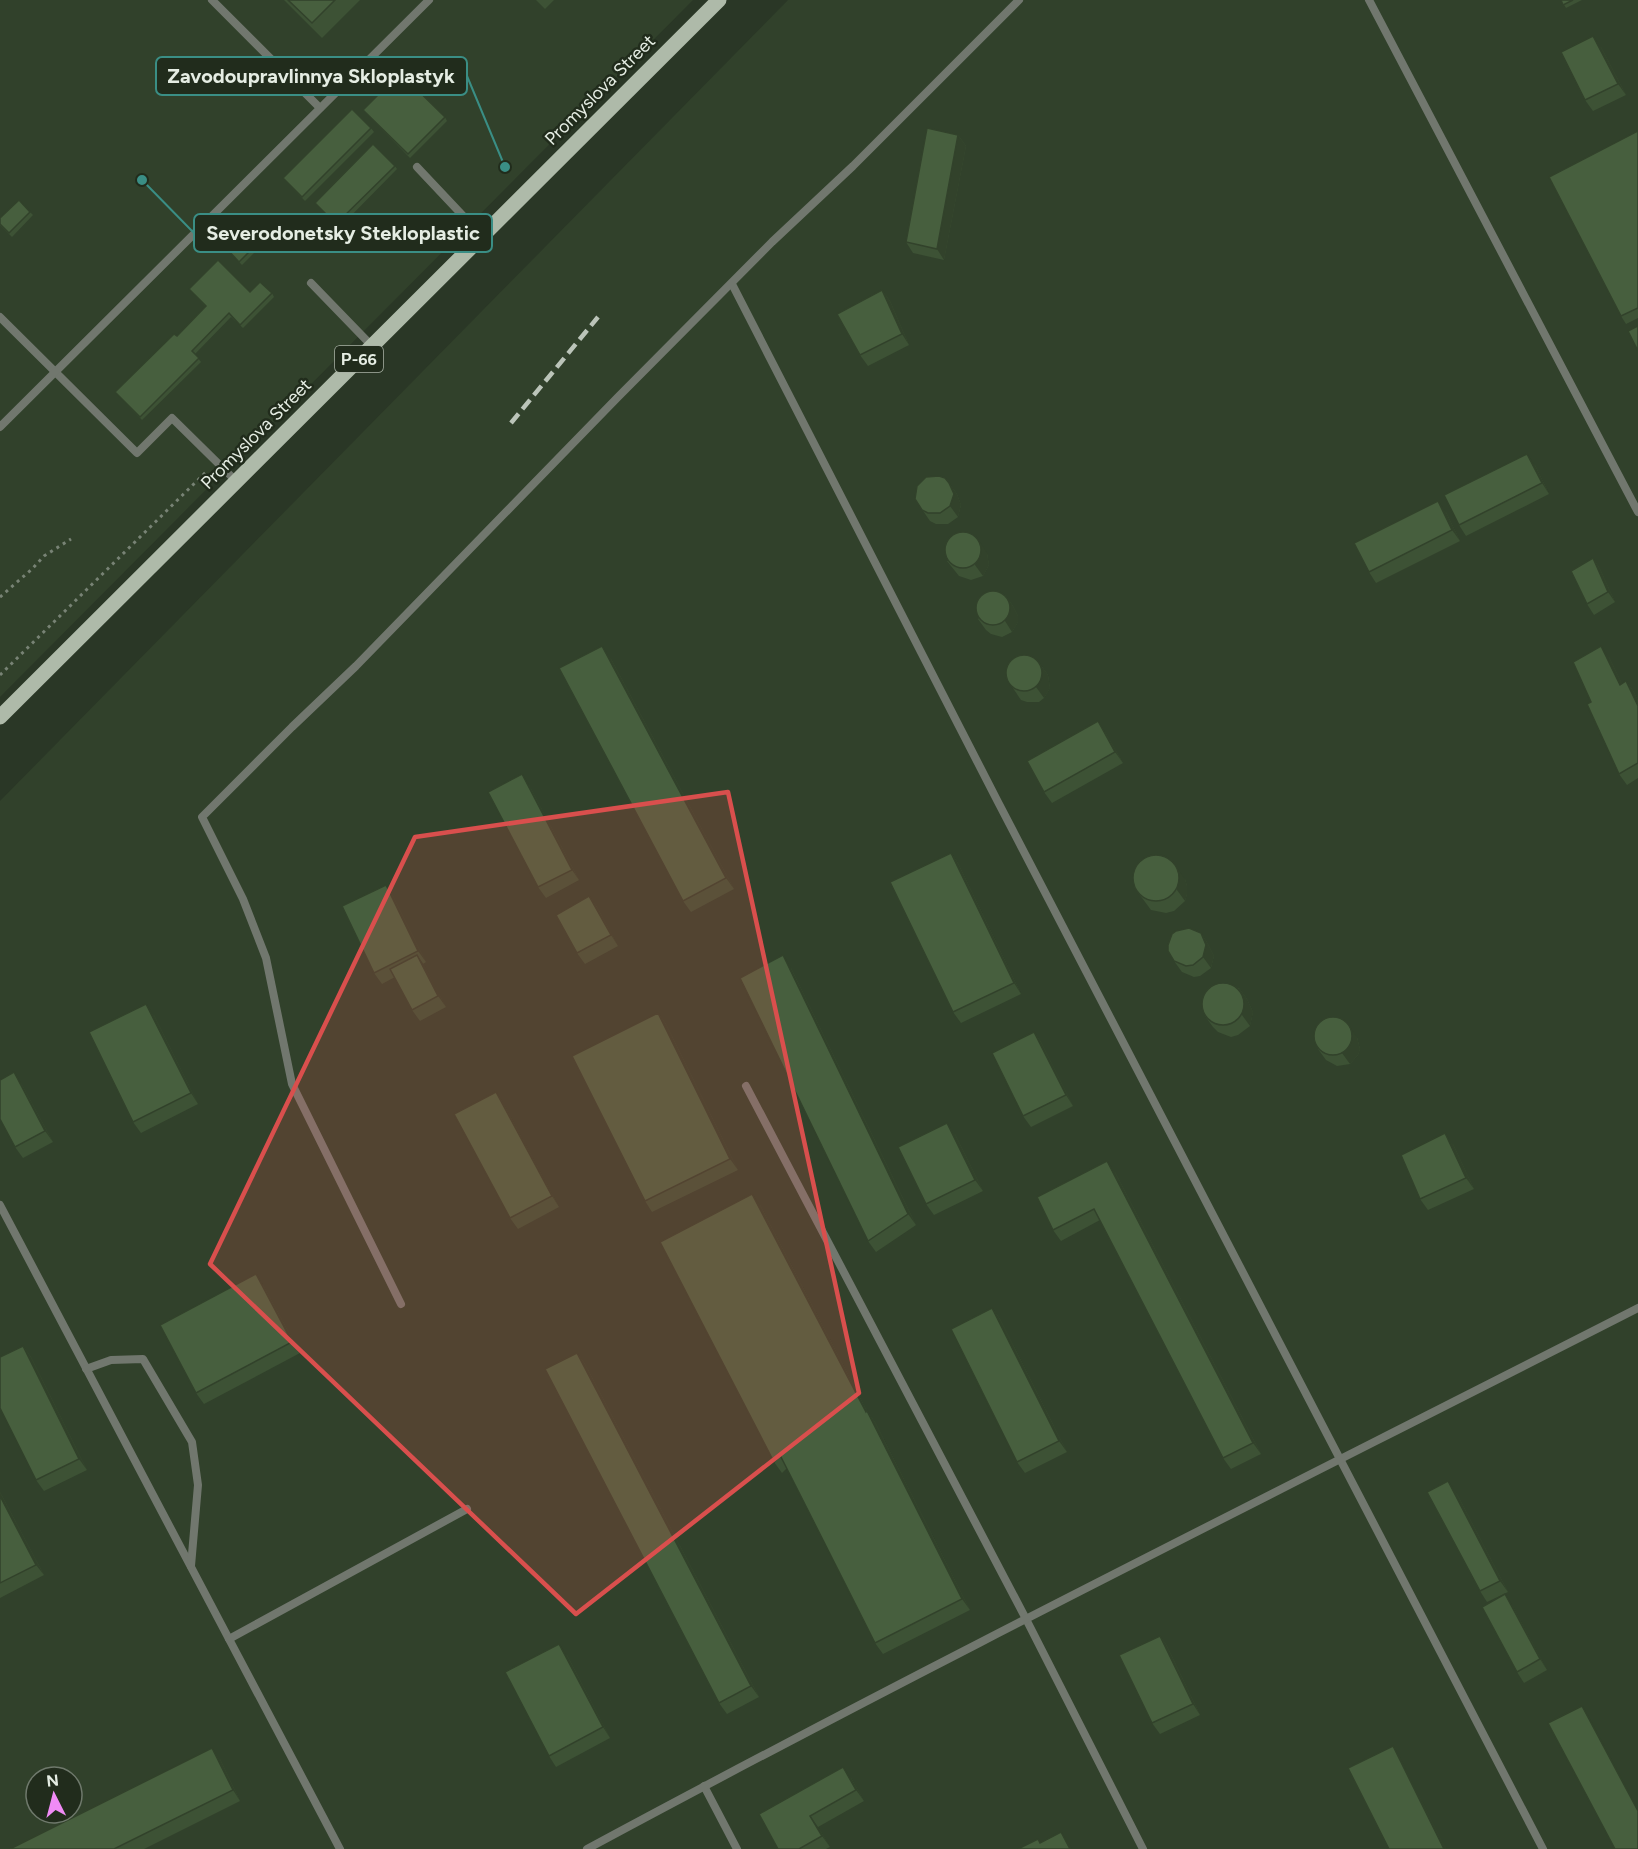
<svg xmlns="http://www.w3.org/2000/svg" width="1638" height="1849" font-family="Figtree,sans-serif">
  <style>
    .built { fill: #31412b; fill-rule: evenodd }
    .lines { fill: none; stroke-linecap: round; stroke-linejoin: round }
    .path { stroke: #788375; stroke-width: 3; stroke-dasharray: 3 4.5; stroke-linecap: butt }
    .service { stroke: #71776e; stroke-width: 8 }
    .primary { stroke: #aebaa9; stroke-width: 15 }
    .rail { stroke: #bbc4b9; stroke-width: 4.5; stroke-dasharray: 12 6; stroke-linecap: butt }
    .wall { fill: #3d5235 }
    .shaded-wall { fill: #32422b }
    .building { fill: #475f3e; stroke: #32422b; stroke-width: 1.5 }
    .marked { fill: #d94f4d; fill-opacity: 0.2; stroke: #d94f4d; stroke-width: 4.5; stroke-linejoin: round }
    .labels { text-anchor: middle; stroke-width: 5; stroke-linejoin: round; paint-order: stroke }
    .shield { fill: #212c1c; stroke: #aab3a7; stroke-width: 1.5 }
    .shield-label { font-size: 16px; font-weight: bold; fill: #e5ede3 }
    .street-label { font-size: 18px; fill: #e5ede3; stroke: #212c1c }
    .leader { fill: none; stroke: #3a8e85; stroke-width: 2 }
    .callout-dot { fill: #3a8e85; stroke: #212c1c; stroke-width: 2 }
    .callout { fill: #212c1c; stroke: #3a8e85; stroke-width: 2 }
    .callout-label { font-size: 20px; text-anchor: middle; font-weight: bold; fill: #e5ede3 }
  </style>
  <rect width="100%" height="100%" fill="#2a3726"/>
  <g class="built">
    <path d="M0,0h693l-693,697z"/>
    <path d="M788,0h850v1849h-1638v-1048zM36,1777h36v36h-36z"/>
  </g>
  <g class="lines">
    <g class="path">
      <path d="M0,597l32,-28 12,-13 27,-17"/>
      <path d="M0,675l208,-205"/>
    </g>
    <g class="service">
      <path d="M212,0l108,108"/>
      <path d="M1369,0l269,512"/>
      <path d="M417,167l65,69"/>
      <path d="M311,283l61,63"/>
      <path d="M732,284l266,518 545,1047"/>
      <path d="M0,317l137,136 35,-35 64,63"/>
      <path d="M0,427l429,-427"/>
      <path d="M746,1086l280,533 117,230"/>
      <path d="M0,1205l229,434"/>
      <path d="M401,1304l-109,-220 -26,-126 -23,-59 -41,-82 90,-90 64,-61 262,-269 154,-155 81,-76 166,-166"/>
      <path d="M86,1369l25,-9 32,-1 49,83 6,43 -7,81"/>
      <path d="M704,1786l33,63"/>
      <path d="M340,1849l-111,-210 238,-130"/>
      <path d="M587,1849c347,-187 700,-362 1051,-541"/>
    </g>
    <path class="primary" d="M0,717l719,-717"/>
    <path class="rail" d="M511,423l87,-106"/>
  </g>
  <g class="wall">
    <path d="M284,0h76l-38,38z"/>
    <path d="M536,0h18l-9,9z"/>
    <path d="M1561,0h21l-16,8z"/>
    <path d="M1601,47l25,48 -33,16 -8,-11z"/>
    <path d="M363,110l82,7 2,4 -37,37z"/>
    <path d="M371,128l3,4 -69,69 -22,-23z"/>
    <path d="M1638,131v187l-12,6 -5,-8z"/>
    <path d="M958,135l8,11 -22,114 -31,-7 -7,-11z"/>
    <path d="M395,166l2,3 -58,59 -24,-25z"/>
    <path d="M30,212l3,3 -21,22 -12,-12v-7z"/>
    <path d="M262,239l2,4 -22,22 -14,-15z"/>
    <path d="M189,289l83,4 2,4 -31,31 -12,-11 -36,37 6,8 -59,58 -27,-28 62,-56 29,-29z"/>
    <path d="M882,290l8,11 19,44 -41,21 -8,-11z"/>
    <path d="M1535,465l14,29 -83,42 -7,-11z"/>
    <path d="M949,483l8,11 4,11 -3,12 -10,7h-12l-6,-3 -15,-22z"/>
    <path d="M1446,512l14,29 -84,42 -7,-11z"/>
    <path d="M987,553l2,12 -6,11 -12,4 -12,-4 -12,-15z"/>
    <path d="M1593,558l7,11 15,33 -21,13 -7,-11z"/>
    <path d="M1005,595l8,11 5,10v6l-6,10 -10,5 -11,-3 -5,-4 -8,-11z"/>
    <path d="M610,657l124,232 -43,23 -8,-11z"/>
    <path d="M1609,657l13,27 4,-3 8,11 4,9v77l-11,7 -8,-11 -28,-72z"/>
    <path d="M1040,664l8,11 2,13 -6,10 -5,4h-12l-6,-2 -15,-22z"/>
    <path d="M1105,732l18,31 -71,40 -8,-11z"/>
    <path d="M529,785l50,95 -33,18 -8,-11z"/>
    <path d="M951,853l7,10 63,131 -60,29 -8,-11z"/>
    <path d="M1185,879l2,7v8l-2,7 -11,10 -8,2 -15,-3 -17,-23z"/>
    <path d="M386,885l7,11 33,66 -3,2 23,43 -26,14 -8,-11 -17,-33 -13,7 -8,-11z"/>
    <path d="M589,896l8,11 21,39 -33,18 -8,-11z"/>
    <path d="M1201,933l7,11 6,12 -3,12 -11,8 -6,1 -12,-5 -8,-11z"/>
    <path d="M790,966l126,259 -40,27 -8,-11z"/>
    <path d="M1239,988l8,11 6,13 -3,14 -12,9 -7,2 -13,-5 -5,-5 -8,-11z"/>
    <path d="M658,1013l8,11 72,146 -86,42 -7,-11z"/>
    <path d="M154,1015l44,89 -57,29 -8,-11z"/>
    <path d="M1034,1032l7,10 32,64 -42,21 -8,-11z"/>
    <path d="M1357,1037l3,12 -2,6 -8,9 -13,2 -11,-6 -8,-11z"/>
    <path d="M21,1083l32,59 -30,16 -8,-11z"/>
    <path d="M496,1092l7,11 56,104 -41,22 -8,-11z"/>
    <path d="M955,1134l28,57 -49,24 -8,-11z"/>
    <path d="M1453,1144l21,45 -46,21 -8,-11z"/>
    <path d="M1115,1172l146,282 -30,15 -8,-11 -123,-238 -39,21 -8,-11z"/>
    <path d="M760,1205l107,206 8,11 95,188 -87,44 -8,-11 -88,-175 -5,5 -8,-11z"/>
    <path d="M263,1285l37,68 -96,51 -8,-11z"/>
    <path d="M992,1308l8,11 67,133 -42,21 -8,-11z"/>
    <path d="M23,1346l8,11 56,113 -43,21 -8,-11z"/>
    <path d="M577,1353l8,11 174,333 -32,17 -8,-11z"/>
    <path d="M0,1492l44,83 -44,23z"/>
    <path d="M1456,1492l52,100 -21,10 -7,-11z"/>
    <path d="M1512,1605l35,65 -23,13 -7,-11z"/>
    <path d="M1160,1636l7,10 33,69 -40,19 -8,-11z"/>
    <path d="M567,1655l43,83 -54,29 -7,-11z"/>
    <path d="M220,1759l20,42 -96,48h-134z"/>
    <path d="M851,1778l13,23 -46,26 12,20 -4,2h-48l-19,-35z"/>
  </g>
  <g class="shaded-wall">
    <path d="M1593,36l8,11 25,48 -8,-11z"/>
    <path d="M958,135l8,11 -22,114 -7,-11z"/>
    <path d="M882,290l8,11 19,44 -7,-11z"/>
    <path d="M1527,454l8,11 14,29 -7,-11z"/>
    <path d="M949,483l8,11 4,11 -3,12 -8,-11z"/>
    <path d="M1438,501l8,11 14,29 -8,-11z"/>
    <path d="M980,542l7,11 2,12 -6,11 -8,-11z"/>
    <path d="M1593,558l7,11 15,33 -7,-10z"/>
    <path d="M1005,595l8,11 5,10v6l-6,10 -7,-11z"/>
    <path d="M602,646l8,11 124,232 -8,-11z"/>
    <path d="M1601,646l8,11 19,39 -8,-11z"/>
    <path d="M1040,664l8,11 2,13 -6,10 -8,-11z"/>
    <path d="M1626,681l8,11 4,9v5z"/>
    <path d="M1098,721l7,11 18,31 -8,-11z"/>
    <path d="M522,774l7,11 50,95 -7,-10z"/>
    <path d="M951,853l7,10 63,131 -7,-11z"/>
    <path d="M1177,868l8,11 2,7v8l-2,7 -8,-11z"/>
    <path d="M386,885l7,11 33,66 -8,-11z"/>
    <path d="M589,896l8,11 21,39 -7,-11z"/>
    <path d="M1201,933l7,11 6,12 -3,12 -8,-11z"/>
    <path d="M417,955l8,11 21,41 -8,-11z"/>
    <path d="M783,955l7,11 126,259 -8,-11z"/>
    <path d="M1239,988l8,11 6,13 -3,14 -8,-11z"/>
    <path d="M146,1004l8,11 44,89 -7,-11z"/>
    <path d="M658,1013l8,11 72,146 -8,-11z"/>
    <path d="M1349,1026l8,11 3,12 -2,6 -8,9 -8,-11z"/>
    <path d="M1034,1032l7,10 32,64 -7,-11z"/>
    <path d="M14,1072l7,11 32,59 -8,-11z"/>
    <path d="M496,1092l7,11 56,104 -7,-11z"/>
    <path d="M947,1123l8,11 28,57 -8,-11z"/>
    <path d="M1445,1133l8,11 21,45 -8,-11z"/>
    <path d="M1107,1161l8,11 146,282 -8,-11z"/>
    <path d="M752,1194l8,11 107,206 8,11 95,188 -8,-11z"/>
    <path d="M256,1274l7,11 37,68 -8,-11z"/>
    <path d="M992,1308l8,11 67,133 -8,-11z"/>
    <path d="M23,1346l8,11 56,113 -8,-11z"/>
    <path d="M577,1353l8,11 174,333 -8,-11z"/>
    <path d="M1448,1481l8,11 52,100 -8,-11z"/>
    <path d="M0,1492l44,83 -8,-10 -36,-69z"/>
    <path d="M1505,1594l7,11 35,65 -7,-11z"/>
    <path d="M1160,1636l7,10 33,69 -7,-11z"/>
    <path d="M559,1644l8,11 43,83 -7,-11z"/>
    <path d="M1582,1706l7,11 49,91v3z"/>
    <path d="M1393,1746l7,11 47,92h-3z"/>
    <path d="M212,1748l8,11 20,42 -7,-11z"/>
    <path d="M843,1767l8,11 13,23 -8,-11z"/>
    <path d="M810,1816l8,11 12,20 -8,-11z"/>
    <path d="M1061,1832l8,11 3,6h-2z"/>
  </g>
  <g class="building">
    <path d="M288,0h47l-23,23z"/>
    <path d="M1561,0h12l-10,5z"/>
    <path d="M1593,36l25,48 -33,16 -24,-48z"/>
    <path d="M400,73l45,44 -37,37 -45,-44z"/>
    <path d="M352,109l19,19 -69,69 -19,-19z"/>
    <path d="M927,128l31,7 -21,114 -31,-7z"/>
    <path d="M1638,131v177l-17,8 -72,-139z"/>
    <path d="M373,144l22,22 -59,58 -21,-21z"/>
    <path d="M19,200l11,12 -21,21 -9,-9v-6z"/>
    <path d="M250,228l12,11 -23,23 -11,-12z"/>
    <path d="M218,260l32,32 10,-10 12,11 -32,32 -11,-12 -37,38 7,7 -59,59 -25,-25 59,-58 3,2 29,-30 -17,-17z"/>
    <path d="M882,290l20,44 -42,21 -23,-41z"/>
    <path d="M1638,326v25l-10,-20z"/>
    <path d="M1527,454l15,29 -83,42 -15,-30z"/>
    <path d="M939,476l6,2 4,5 5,11 -4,12 -10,7h-12l-6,-3 -7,-11 2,-13 9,-9z"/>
    <path d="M1438,501l14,29 -83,42 -15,-29z"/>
    <circle cx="963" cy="550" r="18"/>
    <path d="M1593,558l15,34 -21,12 -16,-33z"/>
    <circle cx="993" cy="608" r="17"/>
    <path d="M602,646l124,232 -43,23 -124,-233z"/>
    <path d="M1601,646l19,39 6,-4 12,25v57l-19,11 -32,-70 4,-2 -18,-40z"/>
    <circle cx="1024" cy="673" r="18"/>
    <path d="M1098,721l17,31 -71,40 -17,-31z"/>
    <path d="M522,774l50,96 -34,17 -50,-95z"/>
    <path d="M951,853l63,130 -61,29 -63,-130z"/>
    <circle cx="1156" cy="878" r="23"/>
    <path d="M386,885l32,66 -44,22 -32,-67z"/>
    <path d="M589,896l22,39 -34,18 -21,-38z"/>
    <path d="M1189,928l12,5 5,12 -3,12 -10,8 -7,1 -12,-5 -6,-10v-6l4,-11 4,-3z"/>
    <path d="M417,955l21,41 -26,14 -22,-41z"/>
    <path d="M783,955l125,259 -40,27 -128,-263z"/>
    <circle cx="1223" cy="1004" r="21"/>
    <path d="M146,1004l45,89 -58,29 -44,-90z"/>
    <path d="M658,1013l72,146 -85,42 -73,-145z"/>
    <circle cx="1333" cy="1036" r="19"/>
    <path d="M1034,1032l32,63 -43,21 -31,-63z"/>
    <path d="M14,1072l31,59 -30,16 -15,-28v-39z"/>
    <path d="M496,1092l56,104 -42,22 -56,-104z"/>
    <path d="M947,1123l28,57 -49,24 -28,-57z"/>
    <path d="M1445,1133l21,45 -46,21 -19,-44z"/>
    <path d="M1107,1161l146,282 -30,15 -129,-249 -41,21 -16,-33z"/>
    <path d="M752,1194l114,218 1,-1 95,188 -87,44 -95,-188 -6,7 -114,-220z"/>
    <path d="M256,1274l36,68 -96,51 -36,-68z"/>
    <path d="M992,1308l67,133 -42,21 -66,-133z"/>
    <path d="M23,1346l56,113 -43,21 -36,-72v-51z"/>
    <path d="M577,1353l174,333 -32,17 -174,-334z"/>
    <path d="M1448,1481l52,100 -20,10 -53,-99z"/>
    <path d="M0,1496l36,69 -36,18z"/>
    <path d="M1505,1594l35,65 -23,13 -35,-65z"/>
    <path d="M1160,1636l33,68 -41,19 -33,-68z"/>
    <path d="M559,1644l44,83 -54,29 -44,-84z"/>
    <path d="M1582,1706l56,105v38h-23l-67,-126z"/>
    <path d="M1393,1746l51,103h-55l-41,-81z"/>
    <path d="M212,1748l21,42 -119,59h-104z"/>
    <path d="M843,1767l13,23 -46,26 12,20 -23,13h-21l-19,-35z"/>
    <path d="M1061,1832l9,17h-52l20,-10 2,4z"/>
  </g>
  <path class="marked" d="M728,792l131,601 -283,221 -366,-350 205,-427z"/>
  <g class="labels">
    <rect class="shield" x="335" y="346" width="48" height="26" rx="4.5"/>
    <g class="shield-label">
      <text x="359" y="365">Р-66</text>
    </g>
    <g class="street-label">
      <text transform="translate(600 90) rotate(-45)" y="6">Promyslova Street</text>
      <text transform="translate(256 434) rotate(-45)" y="6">Promyslova Street</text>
    </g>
  </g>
  <path class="leader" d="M505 167L467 76M142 180L194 233"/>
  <g class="callout-dot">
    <circle cx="505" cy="167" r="6"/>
    <circle cx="142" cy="180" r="6"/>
  </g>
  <g class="callout">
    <rect x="156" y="57" width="311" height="38" rx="6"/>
    <rect x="194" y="214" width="298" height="38" rx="6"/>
  </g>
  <g class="callout-label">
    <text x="311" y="83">Zavodoupravlinnya Skloplastyk</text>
    <text x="343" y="240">Severodonetsky Stekloplastic</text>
  </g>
  <g transform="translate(54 1795) rotate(354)"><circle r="28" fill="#212c1c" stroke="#6f796c" stroke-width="1.5"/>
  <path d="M0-4.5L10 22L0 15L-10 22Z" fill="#f08bf5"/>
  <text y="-9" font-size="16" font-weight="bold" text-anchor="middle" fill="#e5ede3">N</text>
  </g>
</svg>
